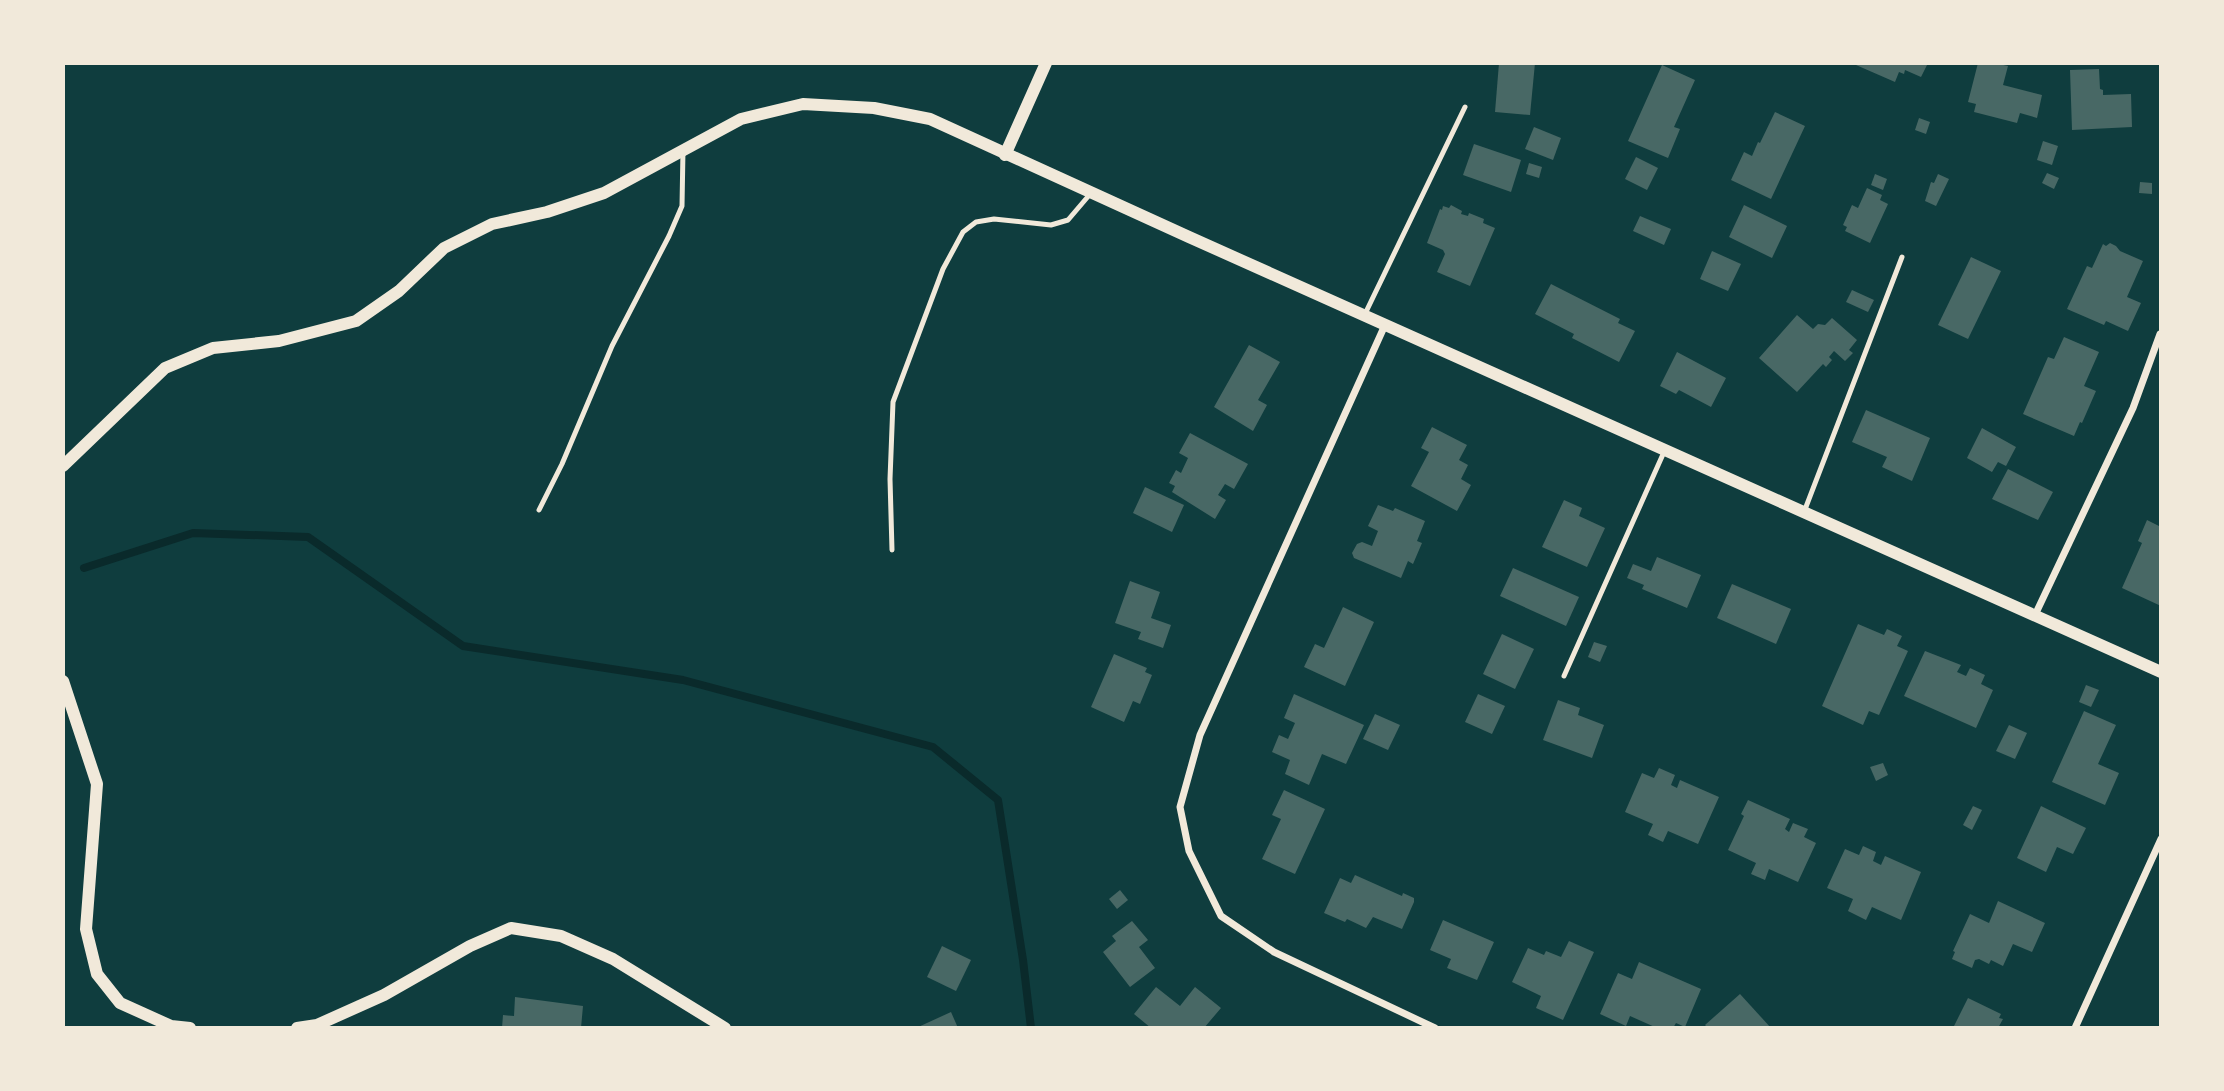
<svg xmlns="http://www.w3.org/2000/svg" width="2224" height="1091" font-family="'DM Sans',sans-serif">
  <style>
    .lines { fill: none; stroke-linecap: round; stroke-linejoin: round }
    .stream { stroke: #0a2a2b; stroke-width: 8 }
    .building { fill: #486865 }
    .service { stroke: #f1e9da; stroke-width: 5 }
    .minor { stroke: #f1e9da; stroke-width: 7 }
    .tertiary { stroke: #f1e9da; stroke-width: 12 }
  </style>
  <rect width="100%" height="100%" fill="#0f3d3e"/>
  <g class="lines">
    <path class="stream" d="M84,568l109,-35 115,4 155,109 220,34 250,67 65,53 25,160 8,68"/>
  </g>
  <g class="building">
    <path d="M1499,63h36l-5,52 -35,-3z"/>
    <path d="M1857,63h71l-7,14 -16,-7 -1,4 -5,-2 -4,10 -39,-17z"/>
    <path d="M1978,63h16l14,3 -5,19 39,10 -5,23 -17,-5 -3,10 -43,-11 2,-8 -8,-2z"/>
    <path d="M1662,65l33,15 -21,47 6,2 -12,29 -40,-17z"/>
    <path d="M2099,69l1,20 3,1v5l28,-1 1,33 -60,3 -2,-60z"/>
    <path d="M1775,112l30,14 -34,73 -40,-19 13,-28 8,4 6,-14 2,1z"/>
    <path d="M1919,118l11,4 -4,12 -11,-4z"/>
    <path d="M1534,127l27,11 -8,22 -28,-11z"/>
    <path d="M2043,141l15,5 -6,19 -15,-5z"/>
    <path d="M1474,144l47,16 -10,32 -48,-17z"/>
    <path d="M1636,157l22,11 -11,22 -22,-11z"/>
    <path d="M1529,163l13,4 -3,11 -13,-4z"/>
    <path d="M2047,173l12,5 -5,11 -12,-6z"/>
    <path d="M1875,174l12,5 -4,11 -12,-5z"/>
    <path d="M1938,174l11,5 -13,27 -11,-5 6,-19 3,1z"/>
    <path d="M2140,182l12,1v11l-13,-1z"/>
    <path d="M1867,188l15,7 -2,5 8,4 -18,39 -25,-12 2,-4 -4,-2 9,-20 6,3z"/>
    <path d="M1451,205l11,6 -1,3 7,2 1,-3 15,6 -1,4 12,5 -25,58 -33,-14 8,-18 -2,-4 -16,-7 13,-34 2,1 1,-4 6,2z"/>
    <path d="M1744,205l43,21 -15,32 -43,-21z"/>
    <path d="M1640,216l31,13 -7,16 -31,-14z"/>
    <path d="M2110,243l6,3 4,5 23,10 -16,36 14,6 -13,28 -22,-10 -2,4 -37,-16 20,-43 5,2 11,-24 3,2z"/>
    <path d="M1712,251l29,13 -13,27 -28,-12z"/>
    <path d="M1971,257l30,14 -33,68 -30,-14z"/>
    <path d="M1551,284l69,35 -2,4 17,8 -16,31 -47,-24 2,-4 -39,-20z"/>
    <path d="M1852,290l22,10 -6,12 -22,-10z"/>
    <path d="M1797,315l16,14 5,-5 7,1 7,-7 25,22 -8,10 4,3 -8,8 -11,-10 -5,6 3,3 -6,7 -3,-3 -26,28 -38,-34z"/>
    <path d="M2064,337l35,15 -15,34 12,5 -14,32 -2,-1 -6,14 -51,-22 25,-57 6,2z"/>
    <path d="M1249,345l31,17 -22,38 9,5 -14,26 -39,-24z"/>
    <path d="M1677,352l49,26 -15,29 -32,-17 -3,4 -16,-8z"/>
    <path d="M1866,410l64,28 -18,43 -30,-14 5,-10 -35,-15z"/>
    <path d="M1432,427l35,18 -8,15 9,5 -7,14 10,6 -14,26 -46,-25 18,-34 -8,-4z"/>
    <path d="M1982,428l34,19 -10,19 -8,-4 -6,10 -25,-14z"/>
    <path d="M1190,433l58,31 -14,25 -9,-5 -7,11 8,5 -11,19 -43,-27 3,-6 -6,-3 7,-13 5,3 7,-15 -9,-5z"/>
    <path d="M2008,469l45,23 -15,28 -46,-21z"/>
    <path d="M1145,487l39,18 -12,27 -39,-19z"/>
    <path d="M1564,500l18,8 -3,8 26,12 -18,39 -45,-20z"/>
    <path d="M1378,505l15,6 2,-3 30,13 -8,20 5,2 -9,21 -5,-3 -7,17 -47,-20 -2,-5 5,-9 5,-2 10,4 6,-15 -10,-5z"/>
    <path d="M2147,520l14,7v79l-39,-18 20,-45 -4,-2z"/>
    <path d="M1657,557l44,18 -14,33 -45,-19 2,-4 -17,-7 6,-14 18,7z"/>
    <path d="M1513,568l66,29 -13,29 -66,-30z"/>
    <path d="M1130,581l30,11 -9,26 20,7 -8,23 -25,-9 3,-7 -26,-9z"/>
    <path d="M1732,584l59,25 -15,35 -59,-26z"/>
    <path d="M1343,607l31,15 -29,64 -41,-19 11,-23 9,4z"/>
    <path d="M1858,624l26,11 3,-6 15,7 -5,10 11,5 -29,64 -10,-4 -6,14 -41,-19z"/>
    <path d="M1502,634l32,15 -19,40 -32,-15z"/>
    <path d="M1594,642l13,4 -7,16 -12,-5z"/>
    <path d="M1925,651l36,14 -4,7 9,4 4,-8 15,7 -4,9 12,6 -17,38 -72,-32z"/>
    <path d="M1114,654l33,14 -2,4 7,3 -12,29 -7,-3 -9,21 -33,-15z"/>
    <path d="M2086,685l13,5 -8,17 -12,-5z"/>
    <path d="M1294,694l70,31 -18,39 -24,-10 -13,31 -24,-11 5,-14 -18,-8 7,-17 9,4 7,-16 -11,-5z"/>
    <path d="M1478,694l27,12 -13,28 -27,-12z"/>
    <path d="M1558,700l22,8 -2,7 26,10 -12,33 -49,-18z"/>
    <path d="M2084,711l32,14 -18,39 21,9 -14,32 -53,-23z"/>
    <path d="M1375,714l25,11 -12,25 -25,-11z"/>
    <path d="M2009,725l18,8 -12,26 -19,-8z"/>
    <path d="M1883,763l5,12 -12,6 -6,-14z"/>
    <path d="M1659,768l16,7 -4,10 6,3 3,-8 39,17 -21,47 -30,-13 -5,11 -15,-7 5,-11 -28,-12 17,-39 12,5z"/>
    <path d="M1284,790l41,19 -30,65 -33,-15 19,-40 -9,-4z"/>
    <path d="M1748,800l42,19 -5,10 4,3 4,-9 15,6 -4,8 12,6 -18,39 -29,-13 -4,11 -14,-6 5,-11 -28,-13 16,-34 -3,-2z"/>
    <path d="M1973,806l9,4 -10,20 -9,-5z"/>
    <path d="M2041,806l45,22 -13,26 -16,-7 -11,25 -29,-14z"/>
    <path d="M1863,846l13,6 -3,9 8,4 4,-9 36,16 -20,48 -29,-13 -6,13 -18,-9 5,-12 -26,-11 18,-39 14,6z"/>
    <path d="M1355,875l47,21 1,-3 11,5v4l-12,27 -29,-12 -7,11 -19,-9 -2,3 -21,-9 16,-35 11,5z"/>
    <path d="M1120,890l8,10 -11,9 -8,-10z"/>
    <path d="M1998,901l47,22 -13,29 -19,-8 -10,22 -12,-6 -2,4 -10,-5 -4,1 -3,8 -20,-9 3,-7 -2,-1 17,-37 19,9z"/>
    <path d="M1443,920l51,22 -17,38 -30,-12 4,-9 -21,-9z"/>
    <path d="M1132,921l16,19 -9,7 16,21 -25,19 -27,-35 13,-11 -4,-5z"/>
    <path d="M1569,941l25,11 -31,68 -27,-12 5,-12 -29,-14 16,-34 16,7 2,-4 15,6z"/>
    <path d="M942,946l29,14 -15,31 -29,-14z"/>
    <path d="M1639,962l62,27 -16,38 -9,-4 -3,5h-16l-27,-12 -4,10 -26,-12 18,-41 14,6z"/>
    <path d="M1156,987l24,19 15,-19 26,21 -17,20h-53l-17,-14z"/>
    <path d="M1740,994l31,34h-63l-3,-3z"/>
    <path d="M515,997l68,9 -2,22h-79l1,-13 11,1z"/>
    <path d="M1968,998l33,16 -2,4 4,1 -5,9h-45z"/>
    <path d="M951,1012l7,16h-42z"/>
  </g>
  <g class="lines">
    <g class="service">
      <path d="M1364,316l101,-209"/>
      <path d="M539,510l23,-46 50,-118 57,-110 13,-30 1,-56"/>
      <path d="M1804,512l98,-255"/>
      <path d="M892,550l-2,-71 3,-77 50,-133 20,-37 13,-10 18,-3 57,6 17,-5 23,-27"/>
      <path d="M1564,676l100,-224"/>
    </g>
    <g class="minor">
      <path d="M1385,325l-185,410 -20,72 9,44 32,65 53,36 161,76"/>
      <path d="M2035,615l98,-207 27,-74"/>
      <path d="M2075,1028l86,-189"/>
    </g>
    <g class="tertiary">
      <path d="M1005,155l41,-92"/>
      <path d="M63,466l102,-98 48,-20 66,-7 77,-20 43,-30 45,-43 48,-24 55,-12 57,-19 137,-74 62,-15 71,4 56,11 259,118 972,435"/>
      <path d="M63,681l34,103 -11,145 11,45 23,29 51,23 19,2"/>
      <path d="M297,1028l20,-3 67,-30 86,-49 41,-18 50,8 52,23 112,69"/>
    </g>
  </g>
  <rect width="2224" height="1091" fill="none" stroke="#f1e9da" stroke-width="130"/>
</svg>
